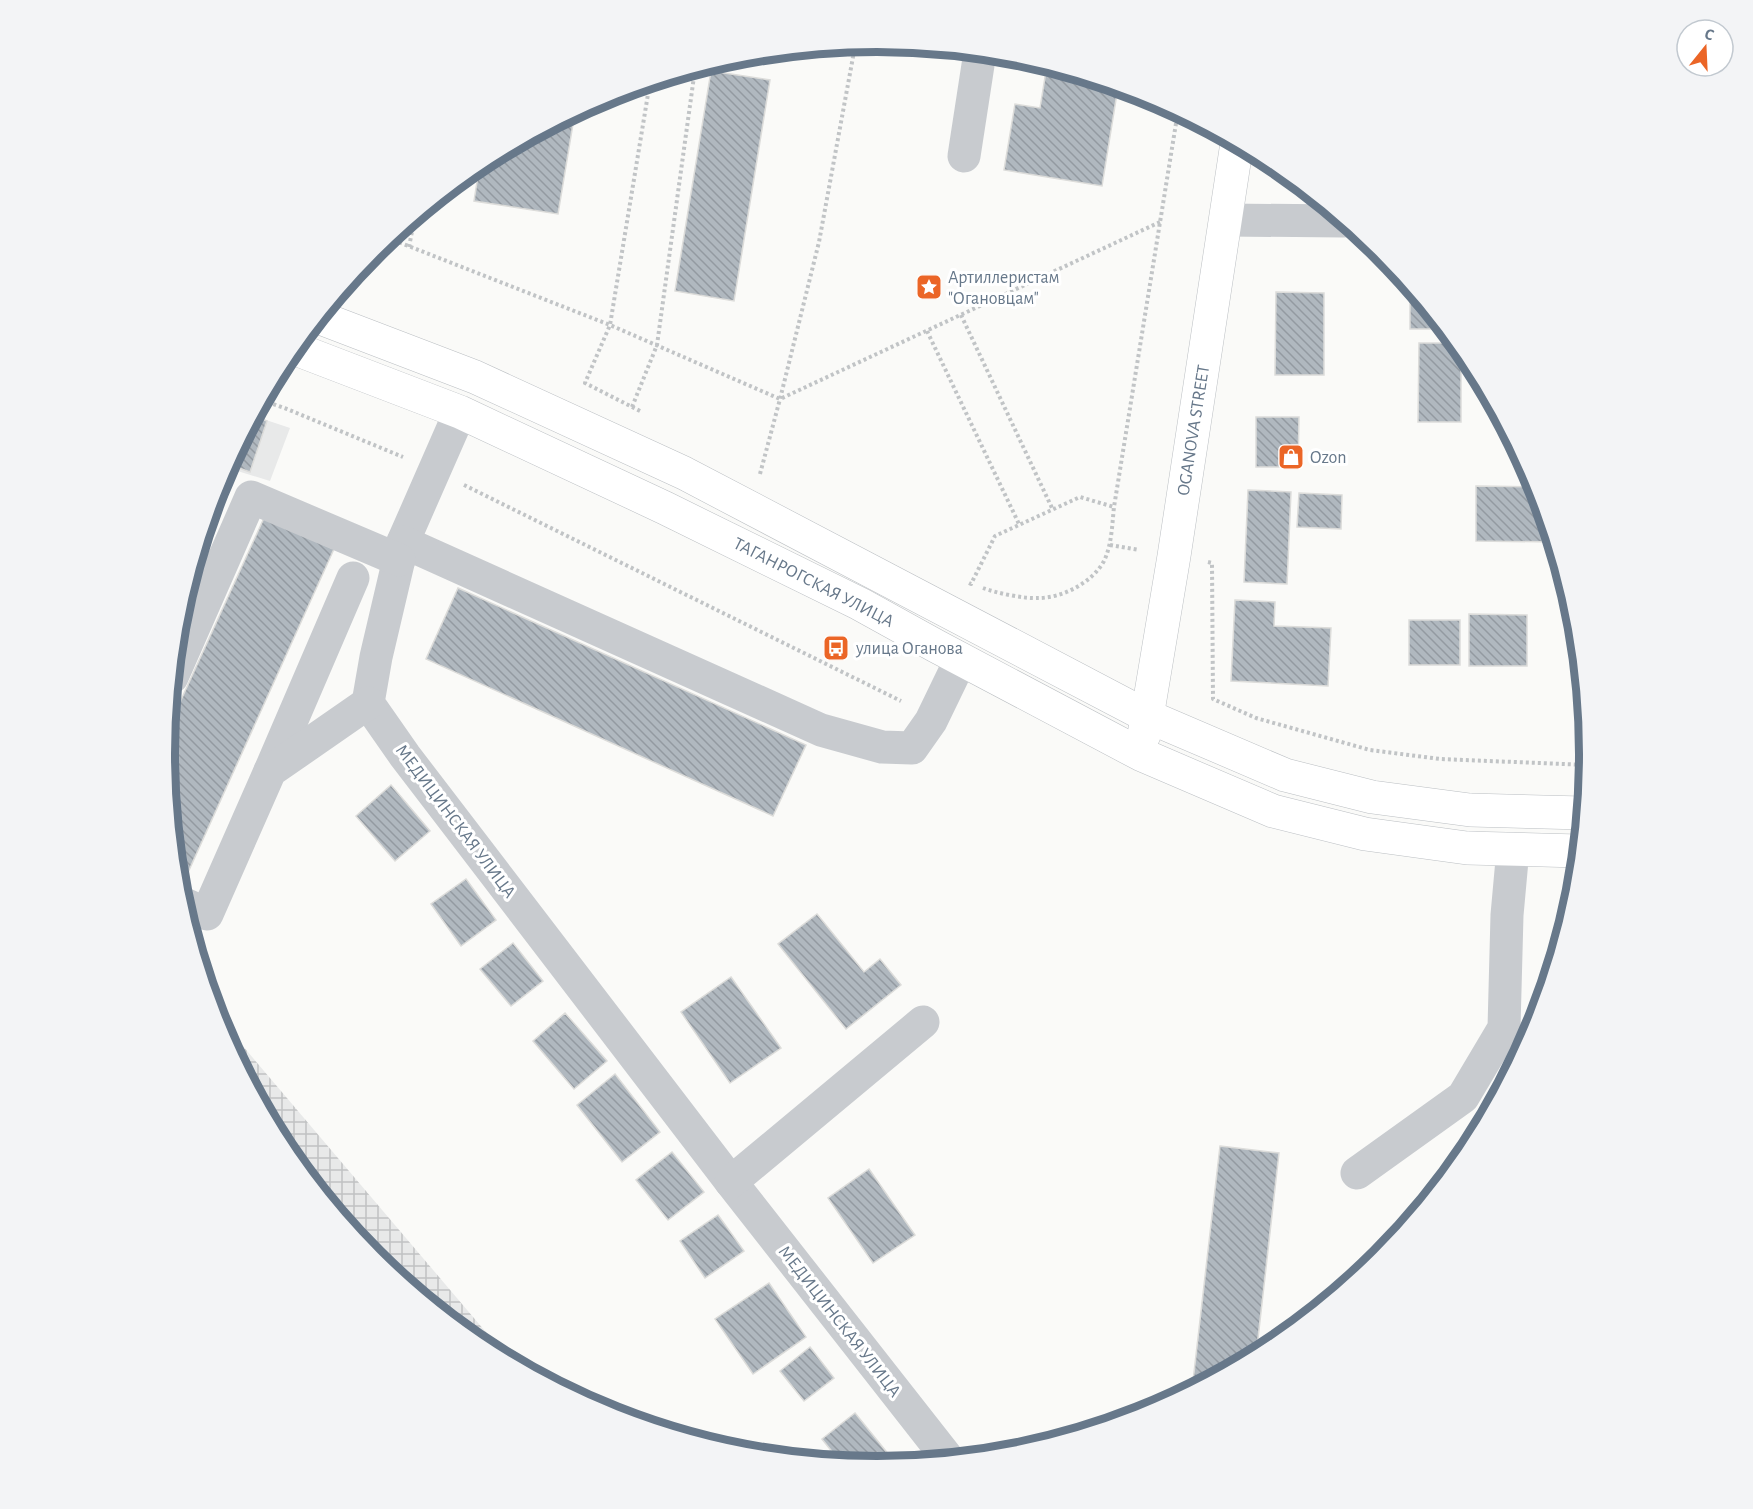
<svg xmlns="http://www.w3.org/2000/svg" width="1753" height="1509" font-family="'Alegreya Sans',sans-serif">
<defs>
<pattern id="industrial-grid" width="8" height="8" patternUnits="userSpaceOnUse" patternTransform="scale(1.5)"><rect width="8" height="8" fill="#e8e9e9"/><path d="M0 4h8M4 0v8" fill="none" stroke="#c0c2c3"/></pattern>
<pattern id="building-back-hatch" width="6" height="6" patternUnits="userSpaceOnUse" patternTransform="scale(1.5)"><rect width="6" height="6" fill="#b0b8bf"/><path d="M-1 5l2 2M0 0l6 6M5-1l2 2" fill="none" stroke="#939aa1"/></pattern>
</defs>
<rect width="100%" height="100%" fill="#fafaf8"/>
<!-- built -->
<polygon fill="#e8e9e9" points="254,416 290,428 270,481 231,469 182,610 180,609 218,482"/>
<!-- industrial -->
<polygon fill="url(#industrial-grid)" points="213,1011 513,1364 480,1347 372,1258 284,1150 218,1027"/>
<!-- building -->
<g fill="url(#building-back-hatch)" stroke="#dcdcda" stroke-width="1.5">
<polygon points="1047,65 1118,87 1102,186 1004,170 1015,104 1040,108"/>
<polygon points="711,71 770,80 734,301 675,291"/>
<polygon points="575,112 558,214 474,201 480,163"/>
<polygon points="1276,292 1324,293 1324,375 1275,375"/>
<polygon points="1410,293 1415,293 1444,329 1410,329"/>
<polygon points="1419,343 1456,343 1461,349 1461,422 1418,422"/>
<polygon points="253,416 267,421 250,472 228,464"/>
<polygon points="1256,417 1299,417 1298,467 1256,467"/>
<polygon points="226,466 189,579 218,482"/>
<polygon points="1476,486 1536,487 1553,542 1476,541"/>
<polygon points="1248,490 1291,492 1287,584 1244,582"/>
<polygon points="1299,493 1342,495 1341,529 1297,527"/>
<polygon points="264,518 334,549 181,888 177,886 164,754 166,733"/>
<polygon points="458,588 806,745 773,816 426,659"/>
<polygon points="1235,600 1275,602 1274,626 1331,628 1328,686 1231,681"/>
<polygon points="1469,614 1527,615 1527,666 1469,666"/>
<rect x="1409" y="620" width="51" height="45"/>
<polygon points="391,785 430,831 395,861 356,816"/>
<polygon points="466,879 496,920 461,946 431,904"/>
<polygon points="817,914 864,972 880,959 901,985 846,1029 778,944"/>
<polygon points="513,943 543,981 511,1006 480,969"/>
<polygon points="731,977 781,1048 730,1083 681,1012"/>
<polygon points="565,1013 607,1061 574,1089 533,1041"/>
<polygon points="615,1074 660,1132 622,1162 577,1105"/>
<polygon points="1220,1146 1279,1153 1256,1356 1192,1390"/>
<polygon points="672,1152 704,1192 668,1220 636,1180"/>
<polygon points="869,1169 915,1235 873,1263 828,1198"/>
<polygon points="334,1211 436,1310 372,1258"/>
<polygon points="718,1215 744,1251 705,1278 680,1241"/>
<polygon points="769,1283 806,1337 753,1374 715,1319"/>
<polygon points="810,1347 834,1378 804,1401 780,1371"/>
<polygon points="855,1413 889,1455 874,1467 842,1464 822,1439"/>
</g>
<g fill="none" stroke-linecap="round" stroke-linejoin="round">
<!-- major casing -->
<g stroke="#bbbfc3" stroke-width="34">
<g id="major">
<polyline points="318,317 475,377 684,473 1147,716 1285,775 1372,797 1470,810 1583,813"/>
<polyline points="293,348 460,412 665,508 860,604 936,646 1140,754 1273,811 1365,834 1467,848 1579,851"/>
<polyline points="1144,735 1174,556 1237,143"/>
</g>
</g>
<!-- path -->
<g stroke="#c1c4c6" stroke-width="4" stroke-dasharray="3 3" stroke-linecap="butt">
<polyline points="388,238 610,325 780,399 1160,222"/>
<polyline points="409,247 415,216"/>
<polyline points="961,315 1052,508"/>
<polyline points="927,331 1019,524"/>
<polyline points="262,400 287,409 403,457"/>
<polyline points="632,407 657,345 695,69"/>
<polyline points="640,411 585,383 610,325 650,82"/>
<polyline points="760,474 780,399 819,242 853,57 854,44"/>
<polyline points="464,485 901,701"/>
<polyline points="1110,545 1139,550"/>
<polyline points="1208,562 1212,563 1213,699 1256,718 1370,750 1440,759 1588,765"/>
<polyline points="969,583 971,584 995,536 1080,497 1114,507"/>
<path d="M983,588C996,593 1025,599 1038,598C1062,598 1092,583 1104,561C1112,544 1112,525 1114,507L1178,111"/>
</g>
<!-- minor -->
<g stroke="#c8cbcf" stroke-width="33">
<polyline points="964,156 980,52"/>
<polyline points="1226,220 1344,221"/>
<polyline points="460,412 403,542 376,657 368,703 405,756 731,1182 949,1460"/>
<polyline points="403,542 821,730 882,747 912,748 931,721 961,659"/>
<polyline points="172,677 251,497 399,560"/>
<polyline points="270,771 353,578"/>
<polyline points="180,902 207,914 270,771 368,703"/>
<polyline points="1357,1173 1463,1097 1504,1028 1507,915 1513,849"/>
<polyline points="731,1182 923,1022"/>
</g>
<!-- major -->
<use href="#major" stroke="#fff" stroke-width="33"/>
</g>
<!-- icons -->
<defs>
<g id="sight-square" transform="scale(1.35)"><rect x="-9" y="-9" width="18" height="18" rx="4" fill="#eb6526" stroke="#fff"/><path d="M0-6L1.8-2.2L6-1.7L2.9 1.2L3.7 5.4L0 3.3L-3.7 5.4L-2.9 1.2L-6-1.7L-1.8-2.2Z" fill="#fff"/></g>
<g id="shop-square" transform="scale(1.35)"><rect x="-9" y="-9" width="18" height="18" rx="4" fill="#eb6526" stroke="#fff"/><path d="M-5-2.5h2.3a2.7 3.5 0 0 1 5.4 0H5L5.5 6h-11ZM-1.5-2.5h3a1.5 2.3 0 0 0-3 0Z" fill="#fff"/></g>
<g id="bus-square" transform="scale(1.35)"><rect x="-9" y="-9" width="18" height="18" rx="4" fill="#eb6526" stroke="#fff"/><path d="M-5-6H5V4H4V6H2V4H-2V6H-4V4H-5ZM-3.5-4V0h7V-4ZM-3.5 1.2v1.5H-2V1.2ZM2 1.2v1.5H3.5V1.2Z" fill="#fff"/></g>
</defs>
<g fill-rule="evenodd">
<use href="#sight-square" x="929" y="287"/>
<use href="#shop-square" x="1291" y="457"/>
<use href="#bus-square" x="836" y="648"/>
</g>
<g text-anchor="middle" stroke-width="6" stroke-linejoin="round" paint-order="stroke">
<!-- poi labels -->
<g font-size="18" fill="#67788a" stroke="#fff" text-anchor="start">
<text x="948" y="283">Артиллеристам<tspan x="948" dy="21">"Огановцам"</tspan></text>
<text x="1310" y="463">Ozon</text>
<text x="856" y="654">улица Оганова</text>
</g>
<!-- street labels -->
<g font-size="18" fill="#67788a" stroke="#fff">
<text transform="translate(1193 430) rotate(-81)" y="6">OGANOVA STREET</text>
<text transform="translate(814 582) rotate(27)" y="6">ТАГАНРОГСКАЯ УЛИЦА</text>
<text transform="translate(456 821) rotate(53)" y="6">МЕДИЦИНСКАЯ УЛИЦА</text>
<text transform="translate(840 1321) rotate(52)" y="6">МЕДИЦИНСКАЯ УЛИЦА</text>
</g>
</g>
<!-- crop -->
<path d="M0 0H1753V1509H0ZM175 754a702 702 0 1 1 1404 0a702 702 0 1 1-1404 0Z" fill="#f3f4f6" fill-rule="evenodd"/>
<path fill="none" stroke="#67788a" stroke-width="8" d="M175 754a702 702 0 1 1 1404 0a702 702 0 1 1-1404 0Z"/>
<!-- north arrow -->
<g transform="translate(1705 48) rotate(18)"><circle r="28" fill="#ffffff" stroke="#c2c9d0" stroke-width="1.5"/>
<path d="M0-4.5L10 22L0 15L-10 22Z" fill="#eb6526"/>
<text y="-9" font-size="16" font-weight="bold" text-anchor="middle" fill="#67788a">С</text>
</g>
</svg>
